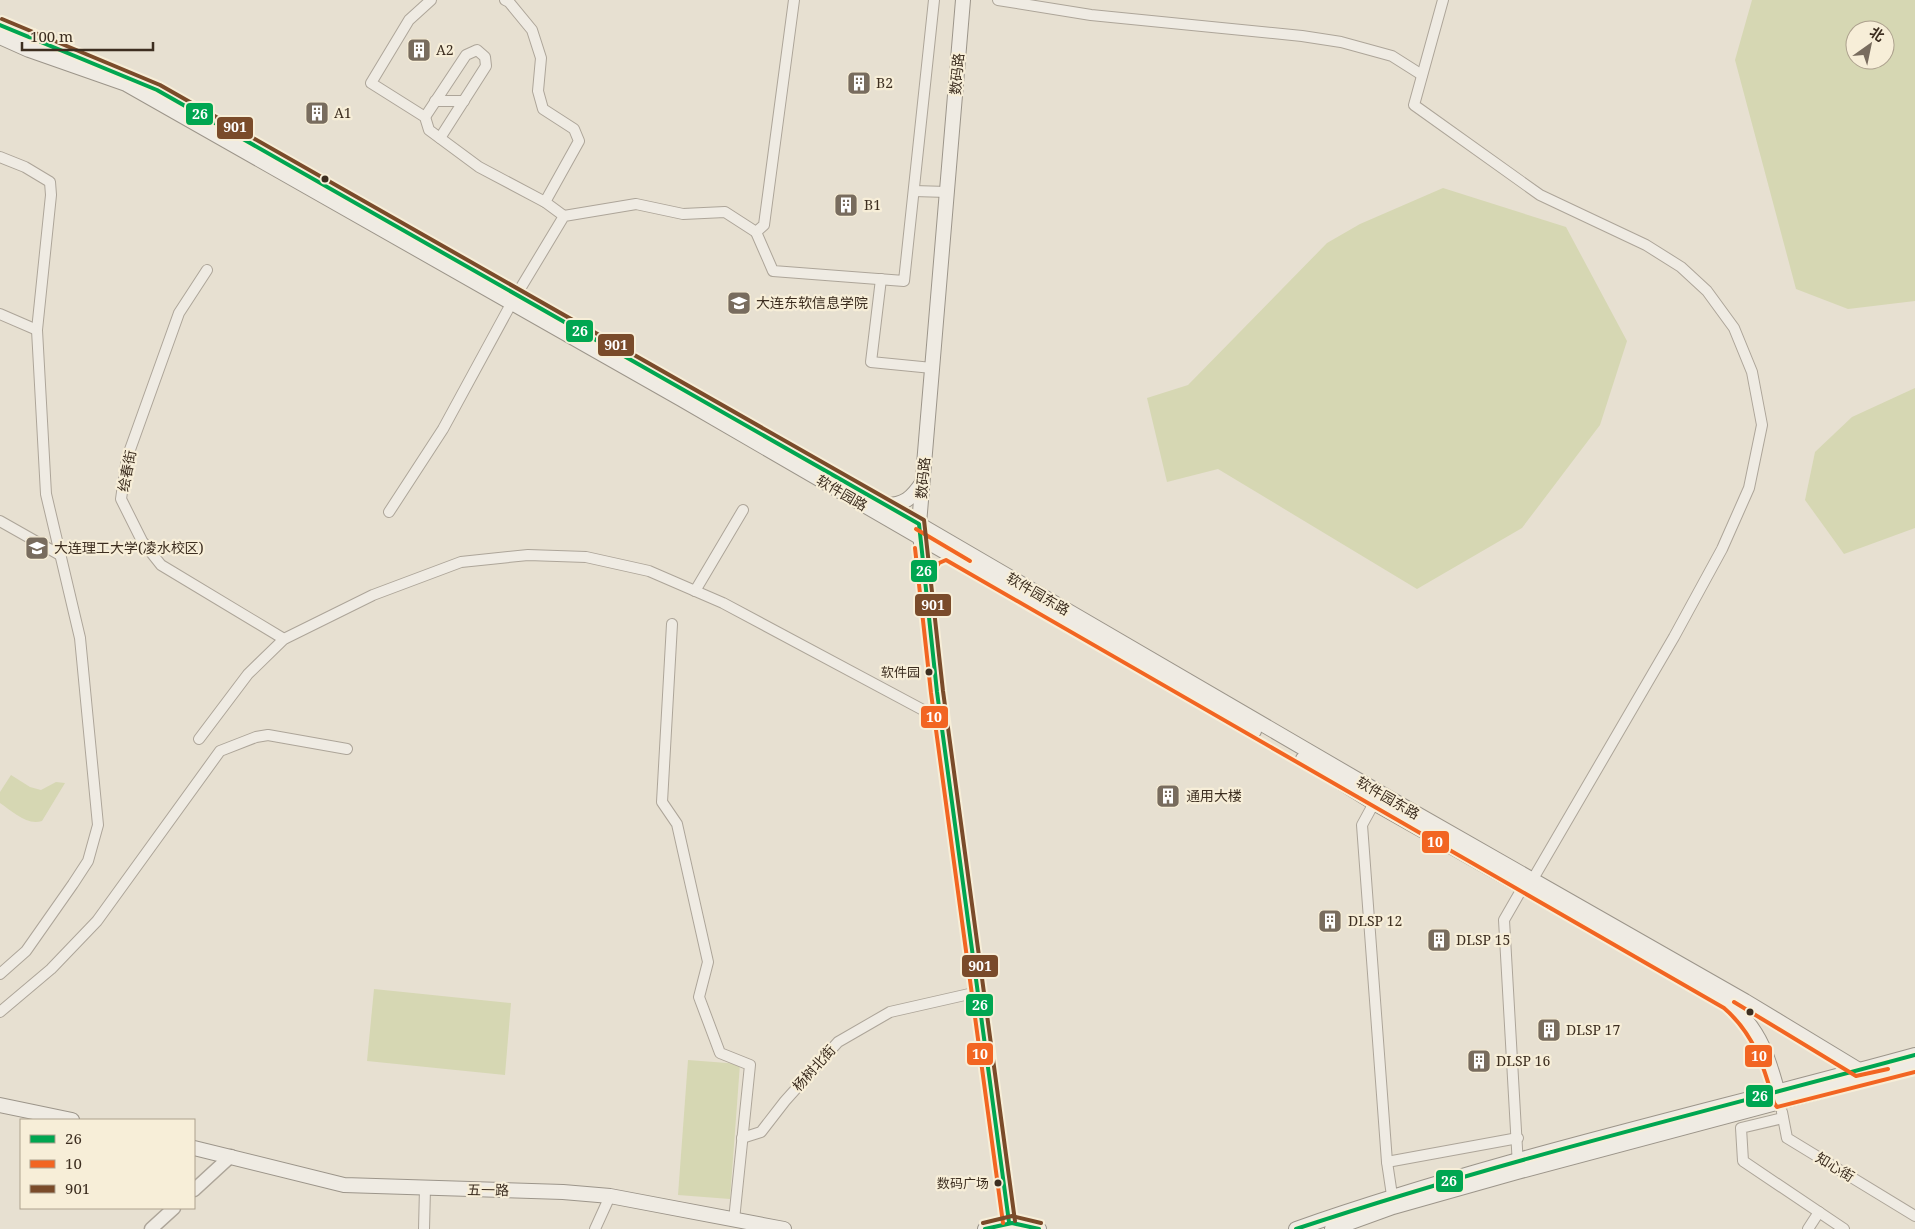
<svg xmlns="http://www.w3.org/2000/svg" width="1915" height="1229" font-family="'Noto Serif','Noto Sans SC',serif">
<rect width="100%" height="100%" fill="#e7e0d1"/>
<!-- green -->
<g fill="#d6d7b3" fill-rule="evenodd">
<path d="M1752,0H1915V301L1848,309L1796,289L1735,60ZM1855,30H1885V60H1855Z"/>
<polygon points="1443,188 1566,227 1627,341 1600,425 1522,528 1417,589 1218,469 1167,482 1147,398 1188,385 1327,243 1360,224"/>
<polygon points="1915,388 1915,528 1844,554 1805,500 1815,452 1852,417"/>
<path d="M11,775L30,787L41,790L56,782L65,783L42,821C27,826 12,811 0,803V792Z"/>
<polygon points="374,989 511,1003 505,1075 367,1061"/>
<polygon points="688,1060 740,1064 730,1199 678,1195"/>
</g>
<g fill="none" stroke-linecap="round" stroke-linejoin="round">
<!-- minor casing -->
<g stroke="#ada599" stroke-width="12">
<g id="minor">
<polyline points="431,0 409,20 371,83 425,117 429,130 479,167 545,202 564,216"/>
<polyline points="505,0 509,2 532,30 541,58 538,91 543,109 574,129 579,141 545,202"/>
<polyline points="794,0 764,225 756,232 773,271 904,281 934,0"/>
<polyline points="998,0 1091,15 1302,36 1341,42 1392,56 1422,75"/>
<polyline points="1443,0 1414,105 1540,195 1646,245 1681,267 1707,291 1734,328 1752,372 1762,425 1749,488 1722,549 1674,637 1530,884"/>
<polyline points="435,101 464,101"/>
<polyline points="425,117 466,55 477,50 485,57 486,66 440,138"/>
<polyline points="0,157 25,167 50,182 51,195 37,330 46,494 80,638 98,825 88,861 73,884 26,951 0,974"/>
<polyline points="914,191 947,192"/>
<polyline points="207,270 179,313 127,458 121,499 142,541 161,565 284,639"/>
<polyline points="881,279 871,362 932,368"/>
<polyline points="0,314 37,330"/>
<polyline points="389,512 443,429 511,304 564,216 636,204 683,214 725,212 756,232"/>
<polyline points="0,521 60,555"/>
<polyline points="695,591 743,510"/>
<polyline points="672,624 662,802 677,824 708,962 699,997 720,1053 750,1065 734,1220"/>
<polyline points="199,739 248,674 284,639 373,595 461,562 528,555 586,557 649,571 723,603 925,711 941,715"/>
<polyline points="1374,803 1362,825 1387,1162 1393,1202"/>
<polyline points="0,1012 51,969 97,921 220,751 256,737 268,735 347,749"/>
<polyline points="1782,1112 1787,1138 1915,1216"/>
<polyline points="1783,1118 1741,1128 1743,1161 1844,1229"/>
<polyline points="742,1138 761,1132 785,1101 838,1042 890,1012 978,992"/>
<polyline points="1387,1162 1518,1138"/>
<polyline points="1518,1166 1504,920 1523,887"/>
<polyline points="424,1229 425,1188"/>
<polyline points="595,1229 610,1196"/>
<polyline points="1808,1229 1819,1212"/>
</g>
</g>
<!-- tertiary casing -->
<g stroke="#ada599" stroke-width="15">
<g id="tertiary">
<polyline points="194,1190 231,1156"/>
<polyline points="151,1229 174,1208"/>
</g>
</g>
<!-- secondary casing -->
<g stroke="#9c958a" stroke-width="16">
<g id="secondary">
<polyline points="963,0 919,524 937,692 1009,1222"/>
<path d="M0,25C52,48 106,65 157,90L886,505L1389,798L1745,1001L1859,1070"/>
<polyline points="0,37 29,50 126,84 681,399 1254,731"/>
<path d="M886,505C904,505 912,498 922,483"/>
<path d="M1303,759L1374,803L1728,1003C1761,1028 1770,1062 1780,1101"/>
<polyline points="0,1105 72,1120"/>
<polyline points="194,1148 344,1185 563,1192 610,1196 784,1229"/>
<path d="M985,1229C1004,1220 1020,1221 1039,1229"/>
<path d="M1296,1229C1499,1158 1708,1112 1915,1055"/>
<polyline points="1332,1229 1393,1207 1517,1172 1915,1066"/>
</g>
</g>
<!-- minor -->
<use href="#minor" stroke="#efebe3" stroke-width="10"/>
<!-- tertiary -->
<use href="#tertiary" stroke="#efebe3" stroke-width="12"/>
<!-- secondary -->
<use href="#secondary" stroke="#efebe3" stroke-width="14"/>
<!-- bus-1 casing -->
<g stroke="#f7eed8" stroke-width="8">
<g id="bus-1">
<polyline points="0,25 157,90 919,524 937,692 1009,1222"/>
<polyline points="985,1229 1012,1223 1039,1229"/>
<path d="M1296,1229C1500,1161 1708,1111 1915,1055"/>
</g>
</g>
<!-- bus-2 casing -->
<g stroke="#f7eed8" stroke-width="8">
<g id="bus-2">
<polyline points="916,529 970,561"/>
<polyline points="915,548 931,693 1003,1223"/>
<path d="M929,577L939,563L946,560L1724,1008C1754,1034 1764,1066 1774,1103L1777,1107L1915,1072"/>
<polyline points="1734,1002 1856,1076 1888,1069"/>
</g>
</g>
<!-- bus-3 casing -->
<g stroke="#f7eed8" stroke-width="8">
<g id="bus-3">
<polyline points="2,19 160,85 924,520 943,691 1015,1221"/>
<polyline points="983,1223 1012,1216 1041,1223"/>
</g>
</g>
<!-- bus-1 -->
<use href="#bus-1" stroke="#00a651" stroke-width="4"/>
<!-- bus-2 -->
<use href="#bus-2" stroke="#f26522" stroke-width="4"/>
<!-- bus-3 -->
<use href="#bus-3" stroke="#7a4b2a" stroke-width="4"/>
</g>
<!-- icons -->
<defs>
<g id="building-square" transform="scale(1.25)"><rect x="-9" y="-9" width="18" height="18" rx="4" fill="#786c5e" stroke="#f7eed8"/><path d="M-4-6H4V6H1V3H-1V6H-4ZM-2.5-4.3h1.7v1.8h-1.7ZM.8-4.3h1.7v1.8H.8ZM-2.5-1h1.7V.8h-1.7ZM.8-1h1.7V.8H.8Z" fill="#fff"/></g>
<g id="university-square" transform="scale(1.25)"><rect x="-9" y="-9" width="18" height="18" rx="4" fill="#786c5e" stroke="#f7eed8"/><path d="M0-5L7-2L0 1L-7-2ZM-4 1L0 2.5L4 1V4Q0 6-4 4Z" fill="#fff"/></g>
</defs>
<g fill-rule="evenodd">
<use href="#building-square" x="419" y="50"/>
<use href="#building-square" x="859" y="83"/>
<use href="#building-square" x="317" y="113"/>
<use href="#building-square" x="846" y="205"/>
<use href="#university-square" x="739" y="303"/>
<use href="#university-square" x="37" y="548"/>
<use href="#building-square" x="1168" y="796"/>
<use href="#building-square" x="1330" y="921"/>
<use href="#building-square" x="1439" y="940"/>
<use href="#building-square" x="1549" y="1030"/>
<use href="#building-square" x="1479" y="1061"/>
</g>
<!-- markers -->
<g fill="#3d2e20" stroke="#f7eed8" stroke-width="2">
<circle cx="325" cy="179" r="4.5"/>
<circle cx="929" cy="672" r="4.5"/>
<circle cx="1750" cy="1012" r="4.5"/>
<circle cx="998" cy="1183" r="4.5"/>
</g>
<g text-anchor="middle" stroke-width="4.5" stroke-linejoin="round" paint-order="stroke">
<!-- bus labels -->
<g font-size="13" fill="#3d2e20" stroke="#f7eed8" text-anchor="end">
<text x="920" y="677">软件园</text>
<text x="989" y="1188">数码广场</text>
</g>
<!-- poi labels -->
<g font-size="14" fill="#3d2e20" stroke="#f7eed8" text-anchor="start">
<text x="436" y="55">A2</text>
<text x="876" y="88">B2</text>
<text x="334" y="118">A1</text>
<text x="864" y="210">B1</text>
<text x="756" y="308">大连东软信息学院</text>
<text x="54" y="553">大连理工大学(凌水校区)</text>
<text x="1186" y="801">通用大楼</text>
<text x="1348" y="926">DLSP 12</text>
<text x="1456" y="945">DLSP 15</text>
<text x="1566" y="1035">DLSP 17</text>
<text x="1496" y="1066">DLSP 16</text>
</g>
<!-- street labels -->
<g font-size="14" fill="#3d2e20" stroke="#f7eed8">
<text transform="translate(957 74) rotate(-85)" y="5">数码路</text>
<text transform="translate(127 471) rotate(-79)" y="5">绘春街</text>
<text transform="translate(923 478) rotate(-85)" y="5">数码路</text>
<text transform="translate(842 493) rotate(30)" y="5">软件园路</text>
<text transform="translate(1038 594) rotate(30)" y="5">软件园东路</text>
<text transform="translate(1388 798) rotate(30)" y="5">软件园东路</text>
<text transform="translate(814 1068) rotate(-48)" y="5">杨树北街</text>
<text transform="translate(1835 1167) rotate(31)" y="5">知心街</text>
<text transform="translate(488 1190) rotate(1)" y="5">五一路</text>
</g>
</g>
<g stroke="#f7eed8" stroke-width="2">
<rect x="185" y="102" width="29" height="24" rx="5" fill="#00a651"/>
<rect x="216" y="116" width="38" height="24" rx="5" fill="#7a4b2a"/>
<rect x="565" y="319" width="29" height="24" rx="5" fill="#00a651"/>
<rect x="597" y="333" width="38" height="24" rx="5" fill="#7a4b2a"/>
<rect x="910" y="559" width="28" height="24" rx="5" fill="#00a651"/>
<rect x="914" y="593" width="38" height="24" rx="5" fill="#7a4b2a"/>
<rect x="920" y="705" width="29" height="24" rx="5" fill="#f26522"/>
<rect x="1421" y="830" width="29" height="24" rx="5" fill="#f26522"/>
<rect x="961" y="954" width="38" height="24" rx="5" fill="#7a4b2a"/>
<rect x="965" y="993" width="29" height="24" rx="5" fill="#00a651"/>
<rect x="966" y="1042" width="28" height="24" rx="5" fill="#f26522"/>
<rect x="1744" y="1044" width="29" height="24" rx="5" fill="#f26522"/>
<rect x="1745" y="1084" width="29" height="24" rx="5" fill="#00a651"/>
<rect x="1435" y="1169" width="29" height="24" rx="5" fill="#00a651"/>
</g>
<g font-size="14" text-anchor="middle" font-weight="bold" fill="#fff">
<text x="200" y="119">26</text>
<text x="235" y="132">901</text>
<text x="580" y="336">26</text>
<text x="616" y="350">901</text>
<text x="924" y="576">26</text>
<text x="933" y="610">901</text>
<text x="934" y="722">10</text>
<text x="1435" y="847">10</text>
<text x="980" y="971">901</text>
<text x="980" y="1010">26</text>
<text x="980" y="1059">10</text>
<text x="1759" y="1061">10</text>
<text x="1760" y="1101">26</text>
<text x="1449" y="1186">26</text>
</g>
<!-- legend -->
<rect x="20" y="1119" width="175" height="90" fill="#f7eed8" stroke="#ada18e"/>
<rect x="30" y="1135" width="25" height="8" fill="#00a651" stroke="#ada18e"/>
<text x="65" y="1144" font-size="15" fill="#3d2e20">26</text>
<rect x="30" y="1160" width="25" height="8" fill="#f26522" stroke="#ada18e"/>
<text x="65" y="1169" font-size="15" fill="#3d2e20">10</text>
<rect x="30" y="1185" width="25" height="8" fill="#7a4b2a" stroke="#ada18e"/>
<text x="65" y="1194" font-size="15" fill="#3d2e20">901</text>
<!-- north arrow -->
<g transform="translate(1870 45) rotate(33)"><circle r="24" fill="#f7eed8" stroke="#ada18e"/>
<path d="M0-4L9 19L0 12L-9 19Z" fill="#786c5e"/>
<text y="-8" font-size="14" font-weight="bold" text-anchor="middle" fill="#3d2e20">北</text>
</g>
<!-- scale -->
<path d="M22 42v8h131v-8" fill="none" stroke="#3d2e20" stroke-width="2.5"/>
<text x="30" y="42" font-size="15" fill="#3d2e20" stroke="#f7eed8" stroke-width="4" paint-order="stroke">100 m</text>
</svg>
